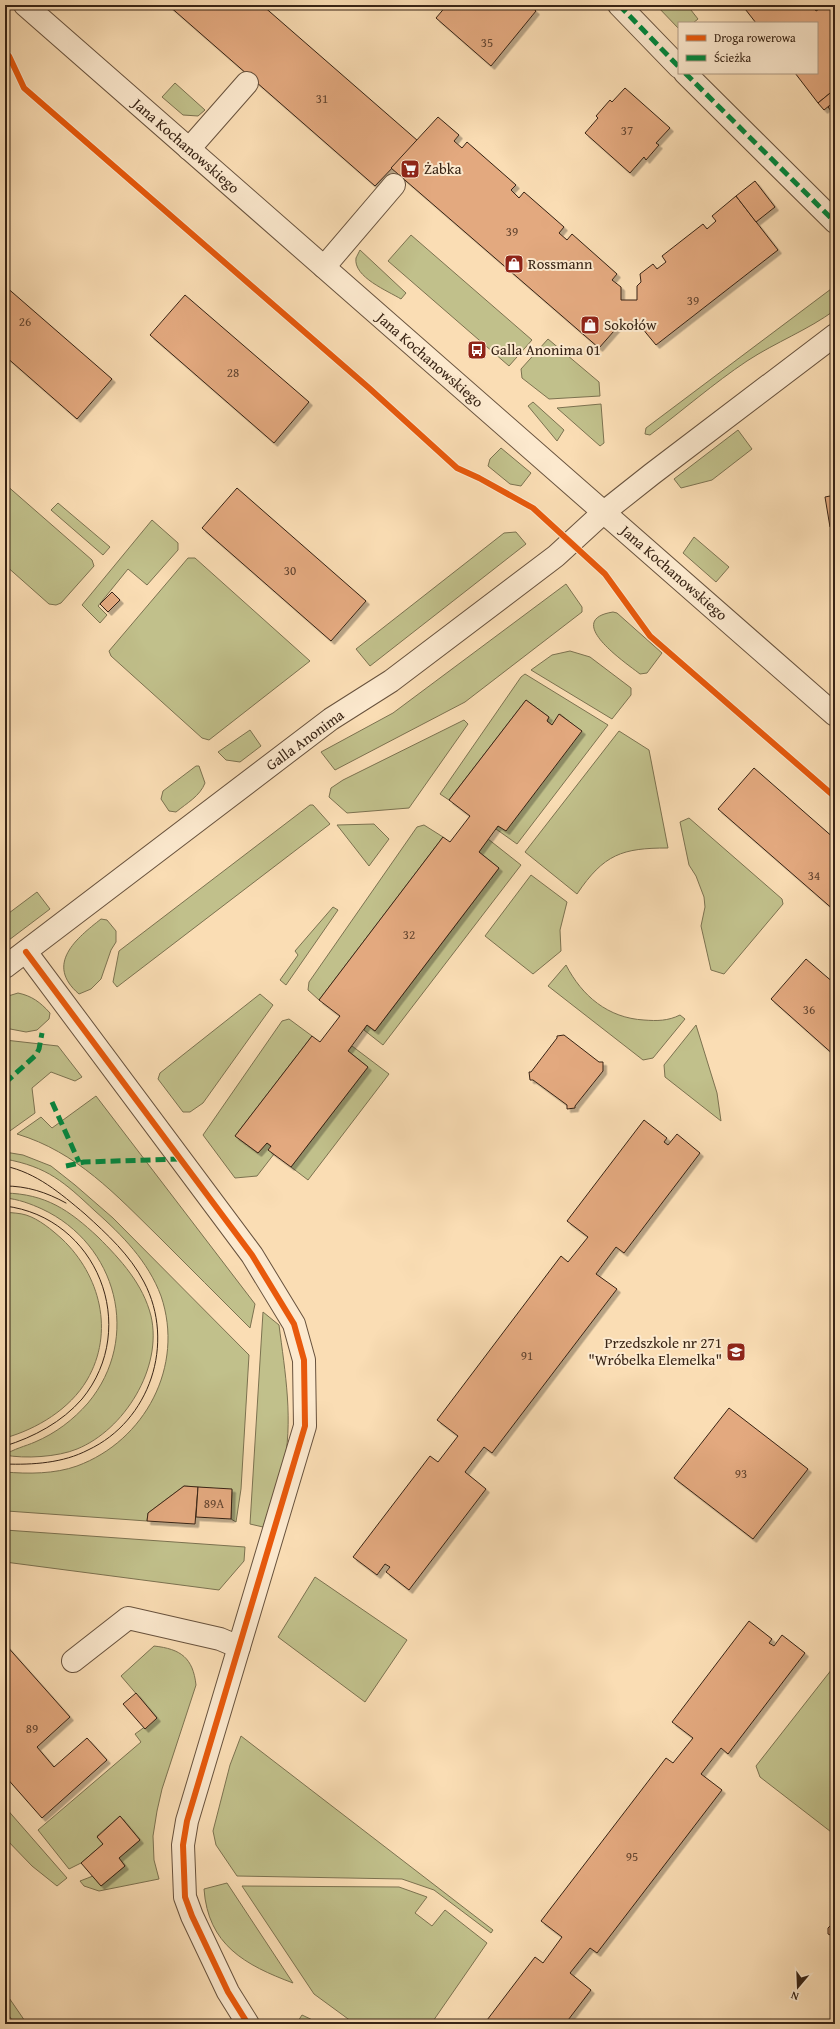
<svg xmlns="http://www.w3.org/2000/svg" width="840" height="2029" font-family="'Gentium Book Plus',serif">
<defs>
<filter id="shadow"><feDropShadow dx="3.5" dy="3.5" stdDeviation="0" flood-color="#0004"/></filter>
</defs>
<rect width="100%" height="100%" fill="#faddb4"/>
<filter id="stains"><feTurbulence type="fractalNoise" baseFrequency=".005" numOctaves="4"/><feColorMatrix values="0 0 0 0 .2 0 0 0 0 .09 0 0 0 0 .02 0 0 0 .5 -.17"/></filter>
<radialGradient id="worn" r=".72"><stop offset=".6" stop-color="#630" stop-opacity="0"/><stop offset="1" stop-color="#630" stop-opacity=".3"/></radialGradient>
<!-- green -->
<g fill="#c1c08b" stroke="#7c7250">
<polygon points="656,5 687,5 698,19 693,23 679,23 679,29"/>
<polygon points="175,83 205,110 198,116 183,115 162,97"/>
<polygon points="411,235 532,340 509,366 388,261"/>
<path d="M360,250L406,293L401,299C388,291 353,277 356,258C357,256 359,252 360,250Z"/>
<path d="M835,286V310C808,330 776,342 747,361C714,383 682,411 650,435L645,434L646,428Z"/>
<polygon points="548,339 599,382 600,396 549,399 522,378 521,369"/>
<polygon points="533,402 564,430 557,441 528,406"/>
<polygon points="601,404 604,443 600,446 557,408"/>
<polygon points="738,430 752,449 712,480 681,488 674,479"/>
<polygon points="501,448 531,473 521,486 510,484 488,466 490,459"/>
<polygon points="5,484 92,560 94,566 61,603 56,605 49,604 5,565"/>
<polygon points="58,503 110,547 103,555 51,510"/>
<polygon points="152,520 178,543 178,550 147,585 128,569 98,606 107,615 100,623 82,605"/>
<polygon points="516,532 526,544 370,666 356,649 504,533"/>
<polygon points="694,537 729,567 716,582 683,553"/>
<polygon points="188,558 195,558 310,661 209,740 202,738 111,656 109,651"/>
<polygon points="566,584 582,607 582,612 465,702 335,770 321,752 393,713"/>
<path d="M613,612L617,613L662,653L647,673L640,674C626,663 562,620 613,612Z"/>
<polygon points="570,651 590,657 631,688 631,695 612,719 531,670 552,655"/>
<polygon points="525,674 608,725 517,844 496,829 581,731 560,714 552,725 547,721 549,717 526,700 449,800 440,794 521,677"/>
<polygon points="464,720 468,724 409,808 347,813 329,797 331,788 343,780"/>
<polygon points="250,730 261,746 240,762 226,760 218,752"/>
<path d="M619,731L649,750L668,848C622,848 604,854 577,894L525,852Z"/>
<path d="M196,766H199L205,783C200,796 187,803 176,812L169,811L161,799L163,791Z"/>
<polygon points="310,805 313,805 330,824 117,987 113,982 119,951"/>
<polygon points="689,818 782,899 783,904 724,974 711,970 701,926 705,907 704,897 696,876 689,865 680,822"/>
<polygon points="374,824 389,839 369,866 337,825"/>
<polygon points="424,825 443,837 319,1000 308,990 309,982 417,827"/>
<polygon points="488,839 521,865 383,1045 364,1030 367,1025 375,1031 499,868 479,852"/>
<polygon points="531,875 567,902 560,930 561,951 533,974 485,936"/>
<polygon points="37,892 50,909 5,943 5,916"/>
<polygon points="333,907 338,910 286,985 280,980 298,955 295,951"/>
<path d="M101,919L107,920L116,931V942L111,950L101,979L91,989L79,994C44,964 77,938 101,919Z"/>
<path d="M566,965C582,996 608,1018 644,1020C657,1021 668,1021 680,1015L685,1019L653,1058L643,1060L548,986Z"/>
<path d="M18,993C32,996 40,1002 50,1013L49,1019L37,1030L26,1032L5,1028V997Z"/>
<polygon points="260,994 273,1005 203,1103 190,1112 183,1112 158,1079 160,1073"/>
<polygon points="289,1019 312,1036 235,1136 258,1153 267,1143 271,1146 274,1154 257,1176 235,1178 203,1135 282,1021"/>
<polygon points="696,1025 717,1093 721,1121 665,1077 664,1065"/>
<polygon points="5,1040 58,1046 82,1077 75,1081 51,1072 32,1088 35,1113 7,1133 5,1133"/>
<polygon points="352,1046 389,1074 308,1180 291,1167 368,1067 348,1051"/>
<path d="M96,1096L255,1304L250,1328C220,1298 189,1267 159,1237C116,1195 77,1152 17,1134L41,1117L52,1128Z"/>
<path d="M5,1152L23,1155L51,1166L75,1185L113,1218L249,1355L241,1489L236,1522L231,1519L232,1490L184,1486L148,1513L147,1521L7,1511L5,1509V1472C28,1474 55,1474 77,1466C145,1441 185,1366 161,1296C148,1261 122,1235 95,1211C64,1182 48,1167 5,1159Z"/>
<path d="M5,1193C46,1194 69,1210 98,1237C121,1260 143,1284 151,1316C163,1368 124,1430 77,1449C58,1457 24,1459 5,1455C13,1449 26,1446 35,1442C56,1433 73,1420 88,1403C142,1338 117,1244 42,1209C31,1204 18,1199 5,1198Z"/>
<path d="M5,1212C12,1213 20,1213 26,1215C39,1219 52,1230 62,1239C100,1275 115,1332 87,1380C70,1409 37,1429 5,1438Z"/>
<path d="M263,1312L279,1325C285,1372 294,1422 283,1469C279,1488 269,1508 263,1527L250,1524Z"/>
<polygon points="5,1530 245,1547 244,1561 219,1590 5,1562"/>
<polygon points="315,1577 407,1640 365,1702 278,1637"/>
<path d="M154,1646C181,1649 193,1658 196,1685L162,1789L157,1811L153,1836L154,1860L159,1879L99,1891L84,1886L80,1881L93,1876L101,1886L125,1866L119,1858L140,1840L120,1816L97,1836L103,1844L81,1863L69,1869L38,1830L141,1742L135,1734L157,1718L121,1676Z"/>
<polygon points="832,1669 835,1670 835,1835 760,1777 756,1766"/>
<polygon points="241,1736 493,1930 491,1933 434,1890 402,1879 237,1876 216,1845 213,1831 230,1765"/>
<polygon points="5,1807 67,1878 57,1886 32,1866 5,1838"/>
<path d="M227,1883L293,1983C245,1965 208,1945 204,1889Z"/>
<polygon points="242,1886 399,1887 427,1897 415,1913 432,1926 445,1910 487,1943 431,2024 355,2024 314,1994"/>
<polygon points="5,1992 27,2024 15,2024 5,2010"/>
<polygon points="302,2015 321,2024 296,2024"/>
</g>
<!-- building -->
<g fill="#e3a97f" stroke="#382415" filter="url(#shadow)">
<polygon points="168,5 262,5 418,141 375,186"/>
<polygon points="447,5 529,5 536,11 491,66 436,18"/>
<polygon points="742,5 812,5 816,11 826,5 835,16 835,89 818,103 795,73 817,73 817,23 756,23"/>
<polygon points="625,88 670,128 656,143 659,145 646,160 644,157 630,173 585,133 598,118 596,116 610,100 612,102"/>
<polygon points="835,89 835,101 824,110 818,103"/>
<polygon points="835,101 835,116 828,107"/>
<polygon points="438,117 459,135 454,141 462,148 467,142 516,185 511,190 519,198 524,192 564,227 559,233 567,240 572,234 617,274 612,280 621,287 621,300 637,300 637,286 641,282 640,274 653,264 657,269 666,262 662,256 703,224 707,229 716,221 712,216 736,196 778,250 656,345 637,322 630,322 621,323 599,348 391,168"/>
<polygon points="755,181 775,207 756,222 736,196"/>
<polygon points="5,286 112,379 77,419 5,356"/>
<polygon points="185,295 309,402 274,443 150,335"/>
<polygon points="237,488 366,601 331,641 202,528"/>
<polygon points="835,495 835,526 830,527 825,497"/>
<polygon points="112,592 120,600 108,612 100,604"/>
<polygon points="526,700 549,717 547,721 552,725 559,714 582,731 506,831 498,826 479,852 499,868 375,1031 367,1025 348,1051 368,1067 291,1167 268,1150 271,1146 267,1143 258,1153 235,1136 312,1036 320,1042 340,1016 319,1000 443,837 450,842 470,816 449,800"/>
<polygon points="754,768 835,839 835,911 718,809"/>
<polygon points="806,959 835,984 835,1056 771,999"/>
<polygon points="564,1035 599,1062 603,1062 603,1071 575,1106 575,1108 567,1109 567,1105 533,1080 530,1080 529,1072 531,1072 557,1038 557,1036"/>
<polygon points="644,1120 667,1138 664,1142 668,1145 677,1134 700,1153 624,1253 616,1247 596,1274 617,1289 492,1453 484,1447 465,1472 486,1489 409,1590 386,1572 390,1567 385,1564 377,1575 353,1557 430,1456 438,1462 458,1436 437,1420 561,1256 568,1262 588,1237 567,1221"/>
<polygon points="729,1408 808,1469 753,1539 674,1478"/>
<polygon points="184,1486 198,1487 195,1524 147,1521 148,1513"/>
<polygon points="198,1487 232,1489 231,1519 196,1517"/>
<polygon points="749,1621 772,1639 769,1643 774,1646 782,1635 805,1653 728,1754 721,1748 701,1774 722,1790 597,1953 590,1948 570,1973 591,1990 565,2024 484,2024 535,1957 543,1963 562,1937 541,1921 666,1758 673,1763 693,1738 672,1722"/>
<polygon points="5,1644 70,1717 37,1747 54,1767 87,1738 107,1760 42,1818 5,1776"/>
<polygon points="136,1693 157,1718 145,1729 123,1704"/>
<polygon points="120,1816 140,1840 119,1858 125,1866 101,1886 81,1863 103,1844 97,1837"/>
<polygon points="835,1921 835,1937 828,1934 828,1928"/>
</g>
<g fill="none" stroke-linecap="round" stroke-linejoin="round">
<!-- minor casing -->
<g stroke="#68523d" stroke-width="24">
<g id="minor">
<polyline points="25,5 835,715"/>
<polyline points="619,5 679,67"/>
<polyline points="685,73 835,222"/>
<polyline points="189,149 247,83"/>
<polyline points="324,267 394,185"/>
<polyline points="26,952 252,1255 294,1324 304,1360 305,1426 187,1821 183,1845 185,1897 192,1916 228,1992 248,2024"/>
<polyline points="5,967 331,719 391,681 556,556 604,512 652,474 835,335"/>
<polyline points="73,1661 128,1618 220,1639 239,1647"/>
</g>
</g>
<!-- minor -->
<use href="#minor" stroke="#fce9ce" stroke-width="22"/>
<!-- tram -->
<g stroke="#382415" stroke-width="1">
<path d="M5,1166C37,1173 60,1193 85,1214C107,1234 130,1255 144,1282C176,1343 150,1421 88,1450C63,1463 33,1465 5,1464"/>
<path d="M5,1186C27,1186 46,1192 66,1203"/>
<path d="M5,1206C97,1217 141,1327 82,1399C62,1422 34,1437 5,1446"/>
<polyline points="5,2023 6,2024"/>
</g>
<!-- quiet -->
<g stroke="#00873e" stroke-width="5" stroke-dasharray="10 5" stroke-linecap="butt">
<polyline points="619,5 679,67"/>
<polyline points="685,73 835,222"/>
<polyline points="5,1083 36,1055 39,1049 42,1033"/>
<polyline points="52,1102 79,1162"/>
<polyline points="66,1166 84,1162 180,1159"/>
</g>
<!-- cycleway casing -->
<g stroke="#fce9ce" stroke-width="8">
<g id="cycleway">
<polyline points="5,52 9,56 24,88 369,388 457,468 479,478 533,508 605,574 650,636 835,797"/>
<polyline points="26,952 252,1255 294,1324 304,1360 305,1426 187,1821 183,1845 185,1897 192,1916 228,1992 248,2024"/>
</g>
</g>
<!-- cycleway -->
<use href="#cycleway" stroke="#e8590c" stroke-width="6"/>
</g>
<!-- icons -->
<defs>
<g id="supermarket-square" transform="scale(1)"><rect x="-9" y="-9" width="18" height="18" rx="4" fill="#8f2418" stroke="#fce9ce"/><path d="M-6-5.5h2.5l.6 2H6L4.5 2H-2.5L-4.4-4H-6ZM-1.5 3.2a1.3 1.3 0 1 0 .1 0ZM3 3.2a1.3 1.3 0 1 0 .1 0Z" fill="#fff"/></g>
<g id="shop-square" transform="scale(1)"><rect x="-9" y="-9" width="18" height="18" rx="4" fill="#8f2418" stroke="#fce9ce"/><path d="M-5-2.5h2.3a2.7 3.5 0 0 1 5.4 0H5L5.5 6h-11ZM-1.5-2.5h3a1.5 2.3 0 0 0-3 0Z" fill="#fff"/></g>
<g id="bus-square" transform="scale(1)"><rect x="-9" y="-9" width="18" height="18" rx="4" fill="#8f2418" stroke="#fce9ce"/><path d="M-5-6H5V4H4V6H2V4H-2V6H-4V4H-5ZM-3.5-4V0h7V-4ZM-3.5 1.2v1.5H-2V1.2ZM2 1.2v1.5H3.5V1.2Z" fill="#fff"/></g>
<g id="school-square" transform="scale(1)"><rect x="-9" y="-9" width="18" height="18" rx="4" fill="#8f2418" stroke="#fce9ce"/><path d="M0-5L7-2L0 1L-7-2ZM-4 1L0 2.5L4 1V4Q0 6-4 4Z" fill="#fff"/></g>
</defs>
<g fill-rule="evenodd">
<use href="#supermarket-square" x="410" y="169"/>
<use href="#shop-square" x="514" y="264"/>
<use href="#shop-square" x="590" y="325"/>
<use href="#bus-square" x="477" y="350"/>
<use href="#school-square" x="736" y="1352"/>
</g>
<g text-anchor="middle" stroke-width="4" stroke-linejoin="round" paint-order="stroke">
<!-- number labels -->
<g font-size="13" fill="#634530">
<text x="487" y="47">35</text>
<text x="322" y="103">31</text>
<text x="627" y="135">37</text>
<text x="512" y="236">39</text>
<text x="693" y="305">39</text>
<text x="25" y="326">26</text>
<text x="233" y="377">28</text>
<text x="290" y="575">30</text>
<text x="814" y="880">34</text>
<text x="409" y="939">32</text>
<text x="809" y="1014">36</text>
<text x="527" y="1360">91</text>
<text x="741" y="1478">93</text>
<text x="214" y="1508">89A</text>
<text x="32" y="1733">89</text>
<text x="632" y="1861">95</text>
</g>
<!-- street labels -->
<g font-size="15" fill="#382415" stroke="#fce9ce">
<text transform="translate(186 146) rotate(41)" y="5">Jana Kochanowskiego</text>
<text transform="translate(430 360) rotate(41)" y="5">Jana Kochanowskiego</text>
<text transform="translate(674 573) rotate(41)" y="5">Jana Kochanowskiego</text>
<text transform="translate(305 740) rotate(-36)" y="5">Galla Anonima</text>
</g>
<!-- poi labels -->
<g font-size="15" fill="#382415" stroke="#fce9ce" text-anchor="start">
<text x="424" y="174">Żabka</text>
<text x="528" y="269">Rossmann</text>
<text x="604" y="330">Sokołów</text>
<text x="491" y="355">Galla Anonima 01</text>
<text x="722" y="1348" text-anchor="end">Przedszkole nr 271<tspan x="722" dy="17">"Wróbelka Elemelka"</tspan></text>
</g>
</g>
<!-- margin -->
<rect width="840" height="2029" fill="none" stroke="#faddb4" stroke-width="20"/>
<rect x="6" y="6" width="828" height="2017" fill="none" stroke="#382415" stroke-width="2"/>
<rect x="10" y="10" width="820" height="2009" fill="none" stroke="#382415"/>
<!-- legend -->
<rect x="678" y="22" width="140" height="52" fill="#fce9ce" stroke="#ae9a84"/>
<rect x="686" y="35" width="20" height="6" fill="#e8590c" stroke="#ae9a84"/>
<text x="714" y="42" font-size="12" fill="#382415">Droga rowerowa</text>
<rect x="686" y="55" width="20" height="6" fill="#00873e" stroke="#ae9a84"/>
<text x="714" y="62" font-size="12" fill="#382415">Ścieżka</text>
<!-- north arrow -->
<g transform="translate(798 1987) rotate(199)" stroke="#fce9ce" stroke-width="3" paint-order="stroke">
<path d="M0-3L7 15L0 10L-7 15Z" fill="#382415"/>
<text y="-6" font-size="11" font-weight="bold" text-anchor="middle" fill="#382415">N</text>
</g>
<rect width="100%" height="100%" filter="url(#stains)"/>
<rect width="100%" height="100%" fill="url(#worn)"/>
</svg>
